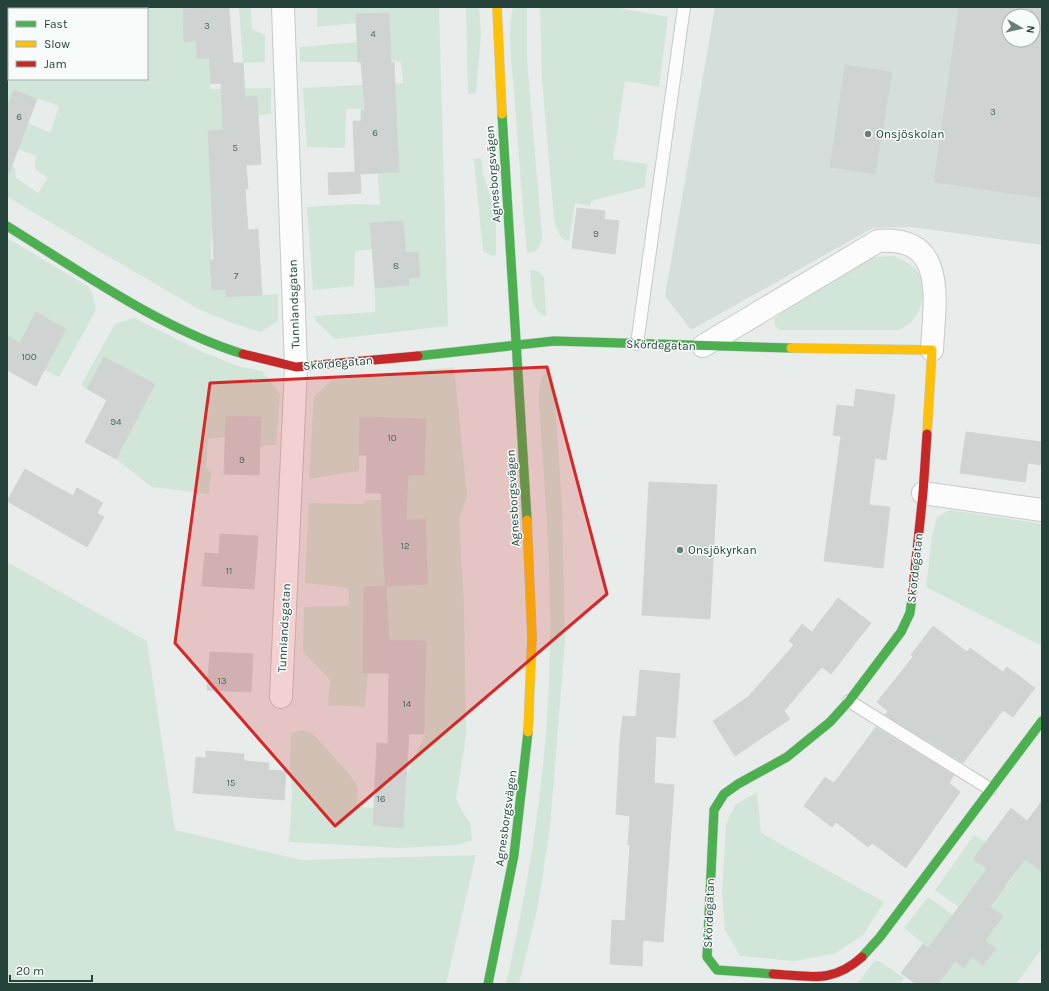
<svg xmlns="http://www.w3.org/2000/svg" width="1049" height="991" font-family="Karla,sans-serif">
<rect width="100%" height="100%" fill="#e8edeb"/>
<!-- built -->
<path fill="#d6dedb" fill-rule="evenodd" d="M715,7H1042V245L911,227L873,228L691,330L665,296ZM1009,16H1033V40H1009Z"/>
<!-- green -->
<g fill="#d1e6d8">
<path d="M121,7H218L183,9L184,42L196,41L197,58H208L211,84L209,89L271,88V114L258,115L257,97L222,99L223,130L209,131L212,191C210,202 212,211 212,222C211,245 211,267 212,290L226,289L227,297L278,294V321L261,332L235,324L200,310L7,197V160L15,168L16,178L38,193L48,178L35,169L36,156L7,145V141L19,146L28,123L50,133L59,106L14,90L9,104L7,103V66L9,61V79H147V9H120Z"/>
<polygon points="239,7 251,7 252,29 265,35 265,62 243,63"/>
<polygon points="317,7 439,7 448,326 335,339 316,321 315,316 375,312 375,288 409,285 403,221 370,224 372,249 355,251 354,286 313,290 307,207 353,204 380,205 378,173 399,172 396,109 346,109 345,148 307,147 303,88 403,83 401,62 391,60 389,13 356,14 356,23 317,27"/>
<polygon points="466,7 479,7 481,34 476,94 468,94"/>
<path d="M513,7H527V60L542,236C541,246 538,253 527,253C522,199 518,146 514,92C512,65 507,34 513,7Z"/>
<path d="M540,7H614L668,17L659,87L625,81L613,159L647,164L645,187L591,201L590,206L575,203L569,241C559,240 557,228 554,220L542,79Z"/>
<polygon points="357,42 358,62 300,62 300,47"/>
<polygon points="481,158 483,173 496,216 496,255 492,256 483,251 474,159"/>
<polygon points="7,238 89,287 93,296 96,310 59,377 45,370 66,329 36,313 20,343 7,336"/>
<path d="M895,256C902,260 910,263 916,270C932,289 921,321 899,330H780L775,326L774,319L784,311L873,257Z"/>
<path d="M531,270L538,271L544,278L546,315L544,316C529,306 533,297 531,283C531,278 529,275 531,270Z"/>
<polygon points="134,318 203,352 238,366 262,371 280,394 276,445 260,446 261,417 226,416 225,437 208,439 206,468 211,472 209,494 152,487 116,459 155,384 104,357 87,389 81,385 115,324"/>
<polygon points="454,367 467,497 459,518 464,607 466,737 456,799 463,813 470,823 472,840 458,845 399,848 289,842 292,792 290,768 291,733 301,730 312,733 351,776 358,789 357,807 374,808 373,825 403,828 407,774 425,734 426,641 394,641 368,673 365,707 328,705 330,680 303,651 304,607 349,606 348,588 305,583 309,503 363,504 367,500 406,500 408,475 424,475 426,419 360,417 359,471 309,479 314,397 332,380"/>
<path d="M549,368L553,375L562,503L565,642L550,827L538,906L519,984H506C527,891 543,796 548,701C554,602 546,504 539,406C539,390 538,380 549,368Z"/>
<polygon points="950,510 1042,524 1042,646 926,587 932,536 937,517"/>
<polygon points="7,562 147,641 175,830 301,860 476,855 446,984 7,984"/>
<polygon points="757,792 761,833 884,902 863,935 834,954 794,961 740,956 725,930 722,893 726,824 735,805"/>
<polygon points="974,835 986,842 973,859 1007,886 1025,859 1042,857 1042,949 1016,984 938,984 952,966 904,928 928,897 953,915 932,944 964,968 972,957 983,965 996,949 985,941 1003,916 970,892 959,907 935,890"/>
<polygon points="879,961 904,978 900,984 857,984 874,962"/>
</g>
<!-- building -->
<g fill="#cfd4d2" stroke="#d1d6d4" fill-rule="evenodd">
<polygon points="229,7 233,63 243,63 245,97 257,96 261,164 246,165 248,189 245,189 248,230 258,229 262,295 226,297 226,289 212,290 210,260 214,260 208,131 223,130 221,83 211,84 209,58 197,58 196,41 184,42 183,9"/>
<path d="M959,7H1042V198L934,182ZM1009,16H1033V40H1009Z"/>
<polygon points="389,13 391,63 394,62 399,172 360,174 361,193 329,195 328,173 355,172 353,121 361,121 361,110 365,110 361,62 358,62 356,14"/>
<polygon points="845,65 892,72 875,174 830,167"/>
<polygon points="14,90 37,99 9,173 7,172 7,108"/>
<polygon points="577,208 605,211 604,219 619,221 615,254 572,248"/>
<polygon points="403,221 406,253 418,252 420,277 409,278 409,285 375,288 370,223"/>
<polygon points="36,312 66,329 36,386 7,370 7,336 20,343"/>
<polygon points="104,357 155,384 116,459 85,442 107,400 87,389"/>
<polygon points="856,389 895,395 886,460 875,458 869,505 890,507 883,568 824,561 841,436 833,435 837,405 854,407"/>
<polygon points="226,416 261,417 259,475 224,474"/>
<polygon points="360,417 426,419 424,475 408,475 406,520 425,519 428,584 385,586 381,493 366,493 367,455 359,455"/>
<polygon points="966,432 1042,442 1042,465 1028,463 1025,482 960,473"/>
<polygon points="25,469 73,496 77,488 103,503 97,513 104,517 87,547 7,501"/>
<polygon points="649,482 717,485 710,619 642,615"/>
<polygon points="220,534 258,536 254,589 202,586 205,553 219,554"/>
<polygon points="386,586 389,640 426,641 424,734 409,734 403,828 373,825 377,743 388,744 389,673 363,673 364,587"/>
<polygon points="838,598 871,623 831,674 822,667 807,684 784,711 790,719 735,756 713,721 748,697 794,645 789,641 802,624 812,632"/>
<polygon points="933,626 967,652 970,648 1003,672 1007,667 1035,688 1013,717 1003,710 963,763 885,715 888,711 877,702 913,657 911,655"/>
<polygon points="210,652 253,654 251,692 207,690"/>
<polygon points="640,670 680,674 675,738 656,736 655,761 654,783 674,785 663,942 643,940 642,966 610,964 612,920 625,921 630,845 628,845 630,816 616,814 620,739 623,716 636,717"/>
<polygon points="876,727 954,775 949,783 960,792 906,868 872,843 868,847 836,822 832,827 804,806 825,777 834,783"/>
<polygon points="206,751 244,754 244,761 269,763 268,770 286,771 284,800 193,793 196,757 206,758"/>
<polygon points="1042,801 1042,871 1025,859 990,907 1003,916 985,941 996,949 983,965 972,957 964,968 955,961 938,984 916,984 901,973 923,944 928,948 987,869 973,859 1011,808 1027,821"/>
</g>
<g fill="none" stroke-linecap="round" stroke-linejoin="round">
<!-- lane casing -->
<g stroke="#c5cac8" stroke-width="14">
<g id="lane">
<polyline points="637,344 684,7"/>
<polyline points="849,701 990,789"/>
</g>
</g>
<!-- street casing -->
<g stroke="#c5cac8" stroke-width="24">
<g id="street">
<polyline points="7,17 9,12"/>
<path d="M703,346L878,241C949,235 934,303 932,350"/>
<polyline points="923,493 1042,510"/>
<polyline points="281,697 296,367 283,7"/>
</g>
</g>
<!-- fast casing -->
<g stroke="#c3cbc8" stroke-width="10">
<g id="fast">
<polyline points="502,114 527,520"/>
<path d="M7,226C80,271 161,329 243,354"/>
<polyline points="418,356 554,341 791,348"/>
<polyline points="862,957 880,937 1042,721"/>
<polyline points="773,974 717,970 707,957 714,810 724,794 738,784 787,757 830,722 849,701 901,632 910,613 912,598"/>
<polyline points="488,984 514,855 528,732"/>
</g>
</g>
<!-- slow casing -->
<g stroke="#c3cbc8" stroke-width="10">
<g id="slow">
<polyline points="497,7 502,114"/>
<polyline points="791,348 932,350 927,434"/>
<polyline points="527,520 532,637 528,732"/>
</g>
</g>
<!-- jam casing -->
<g stroke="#c3cbc8" stroke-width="10">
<g id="jam">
<polyline points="243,354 296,367 418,356"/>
<polyline points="912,598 923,493 927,434"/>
<path d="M773,974C810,976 832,984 862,957"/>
</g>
</g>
<!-- lane -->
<use href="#lane" stroke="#fcfcfc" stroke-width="12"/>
<!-- street -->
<use href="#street" stroke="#fcfcfc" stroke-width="22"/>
<!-- fast -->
<use href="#fast" stroke="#4caf50" stroke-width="9"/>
<!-- slow -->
<use href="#slow" stroke="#ffc107" stroke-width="9"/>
<!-- jam -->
<use href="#jam" stroke="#c62828" stroke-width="9"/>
</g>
<!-- marked area -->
<path fill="#d62828" fill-opacity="0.2" stroke="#d62828" stroke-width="3" stroke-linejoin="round" d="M547,367L607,594L335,826L175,643L210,383Z"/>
<!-- markers -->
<g fill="#697e78" stroke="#f7fbf9" stroke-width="1.5">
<circle cx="868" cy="134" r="4"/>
<circle cx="680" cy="550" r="4"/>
</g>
<g text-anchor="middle" stroke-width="3" stroke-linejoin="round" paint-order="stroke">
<!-- number labels -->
<g font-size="10" fill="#506761">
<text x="207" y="29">3</text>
<text x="373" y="37">4</text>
<text x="993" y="115">3</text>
<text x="19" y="120">6</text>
<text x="375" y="136">6</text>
<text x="235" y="151">5</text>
<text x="596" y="237">9</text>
<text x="396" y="269">8</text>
<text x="236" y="279">7</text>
<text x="29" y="360">100</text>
<text x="116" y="425">94</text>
<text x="392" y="441">10</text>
<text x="242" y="463">9</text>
<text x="405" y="549">12</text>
<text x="229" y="574">11</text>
<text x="222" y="684">13</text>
<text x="407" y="707">14</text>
<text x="231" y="786">15</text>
<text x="381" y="802">16</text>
</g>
<!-- poi labels -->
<g font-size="12" fill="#24423a" stroke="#f7fbf9" text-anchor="start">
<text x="876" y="138">Onsjöskolan</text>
<text x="688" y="554">Onsjökyrkan</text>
</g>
<!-- street labels -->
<g font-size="12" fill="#24423a" stroke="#f7fbf9">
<text transform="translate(493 174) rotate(-94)" y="4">Agnesborgsvägen</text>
<text transform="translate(294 304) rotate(-92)" y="4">Tunnlandsgatan</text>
<text transform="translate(661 345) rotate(2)" y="4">Skördegatan</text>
<text transform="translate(338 363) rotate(-5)" y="4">Skördegatan</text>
<text transform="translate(513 498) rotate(-93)" y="4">Agnesborgsvägen</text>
<text transform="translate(915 568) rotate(-84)" y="4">Skördegatan</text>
<text transform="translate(284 628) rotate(-87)" y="4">Tunnlandsgatan</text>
<text transform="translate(506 818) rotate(-82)" y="4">Agnesborgsvägen</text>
<text transform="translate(709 913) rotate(-88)" y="4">Skördegatan</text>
</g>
</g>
<!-- border -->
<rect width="1049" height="991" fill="none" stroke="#24423a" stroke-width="16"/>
<!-- legend -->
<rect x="8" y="8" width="140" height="72" fill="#f7fbf9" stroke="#a3b1ad"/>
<rect x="16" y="21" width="20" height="6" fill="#4caf50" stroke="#a3b1ad"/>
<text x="44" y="28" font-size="12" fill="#24423a">Fast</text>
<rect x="16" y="41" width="20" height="6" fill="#ffc107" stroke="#a3b1ad"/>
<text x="44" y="48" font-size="12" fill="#24423a">Slow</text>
<rect x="16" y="61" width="20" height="6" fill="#c62828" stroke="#a3b1ad"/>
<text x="44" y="68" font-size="12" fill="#24423a">Jam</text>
<!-- north arrow -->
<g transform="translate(1021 28) rotate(98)"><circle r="19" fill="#f7fbf9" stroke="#a3b1ad"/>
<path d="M0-3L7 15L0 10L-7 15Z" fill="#697e78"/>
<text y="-6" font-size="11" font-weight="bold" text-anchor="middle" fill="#24423a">N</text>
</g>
<!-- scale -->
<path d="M10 975v6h82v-6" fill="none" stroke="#24423a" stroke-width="2"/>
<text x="16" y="975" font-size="12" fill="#24423a" stroke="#f7fbf9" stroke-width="3" paint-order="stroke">20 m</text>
</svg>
